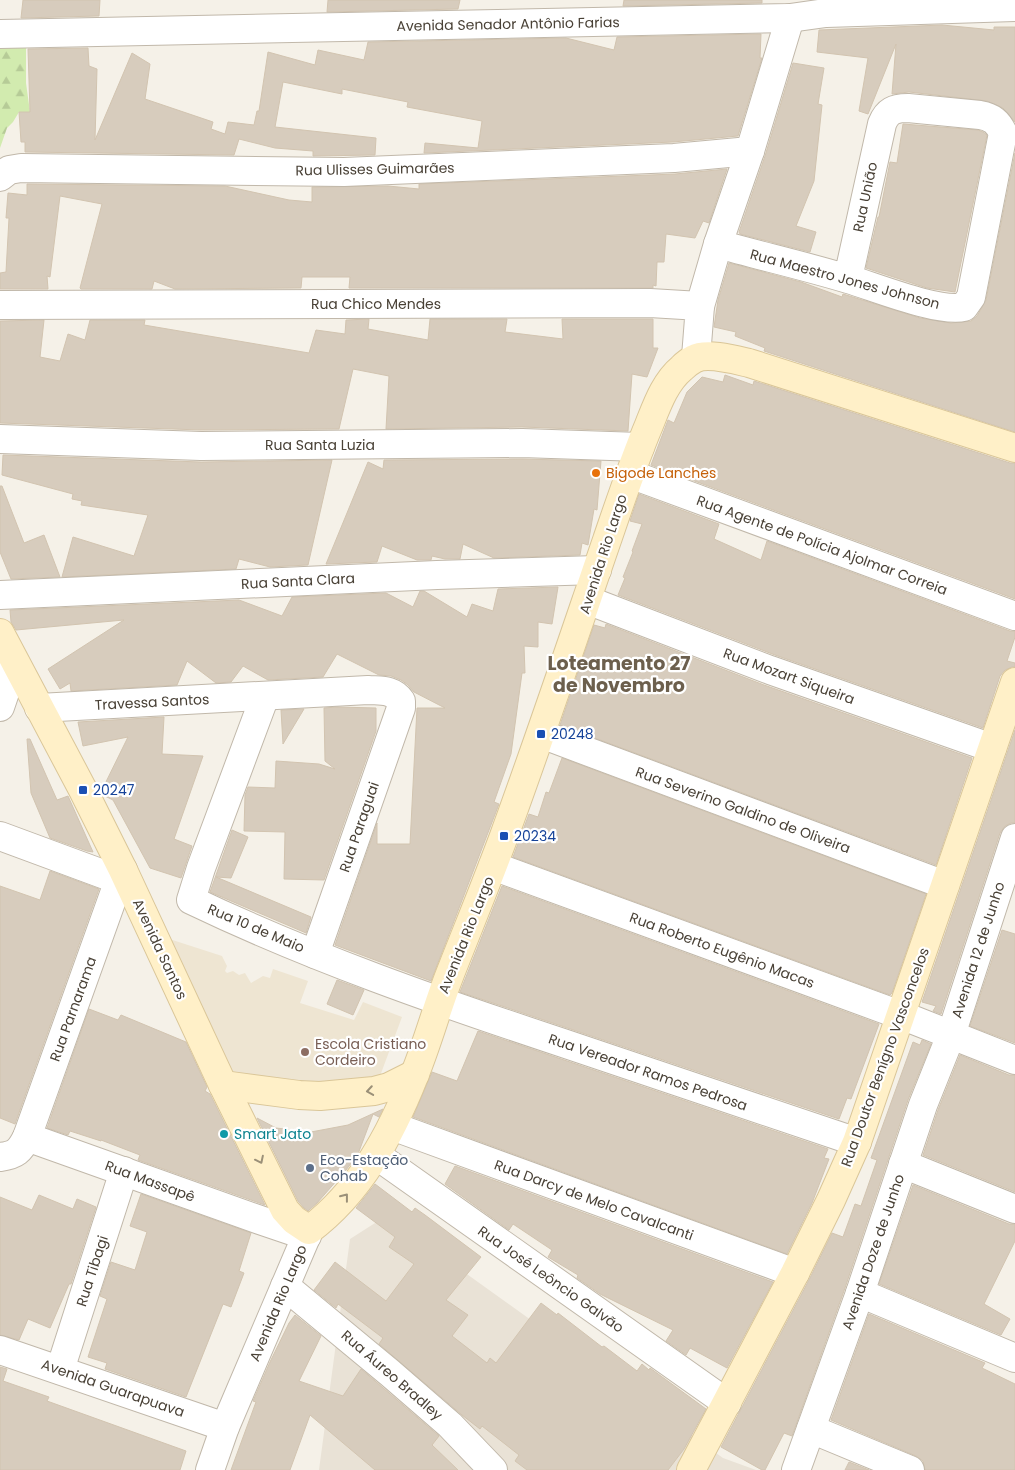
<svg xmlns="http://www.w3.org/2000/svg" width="1015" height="1470" font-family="Poppins,sans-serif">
<defs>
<pattern id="forest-firs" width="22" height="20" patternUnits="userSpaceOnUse" patternTransform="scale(1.25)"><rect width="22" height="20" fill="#d2ebaf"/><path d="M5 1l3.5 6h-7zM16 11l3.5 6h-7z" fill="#b6cb97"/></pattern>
</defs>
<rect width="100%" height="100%" fill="#f5f1e8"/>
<!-- residential -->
<polygon fill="#e9e2d6" points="386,1216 723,1458 756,1470 319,1470 350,1239"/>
<!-- education -->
<polygon fill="#eee5d2" points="157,935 222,956 227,966 225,971 227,973 233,971 239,975 245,973 251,983 263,976 270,978 273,969 308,981 300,1003 354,1020 363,1002 402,1017 377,1084 241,1088"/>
<!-- forest -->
<polygon fill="url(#forest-firs)" points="0,41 26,42 26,83 30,112 19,112 13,122 7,128 0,148"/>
<!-- building -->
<g fill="#d7ccbd" stroke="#d2c4b0">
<polygon points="23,0 100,0 99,16 21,18"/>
<polygon points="328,0 460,0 458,9 327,12"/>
<polygon points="624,0 762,0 762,3 623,6"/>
<polygon points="942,25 994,30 994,27 1015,27 1015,122 1003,108 987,101 909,92 892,94 896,44 868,114 859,111 868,58 817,52 819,30"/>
<polygon points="761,34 760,58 762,58 738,136 673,142 424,153 425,143 478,148 482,121 407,107 408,102 342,89 342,94 283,82 275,127 376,138 375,155 313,156 313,151 275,148 239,139 234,155 25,152 25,142 21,142 19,112 30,112 28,49 88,48 89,66 97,69 95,140 132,53 150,64 145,99 213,122 211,129 225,134 228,122 254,125 257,111 259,111 268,52 315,65 318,50 364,60 368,42 566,38 614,50 617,37"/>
<polygon points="793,63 824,68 818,104 822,105 814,181 796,226 816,232 810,252 740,234 739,232 765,156"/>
<polygon points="903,124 978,130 983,132 987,135 955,292 927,288 866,268 878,217 879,217 890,162 897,163"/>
<polygon points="1015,153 1015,432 764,351 765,348 735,336 736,332 714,327 718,300 729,263 801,282 842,297 843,294 920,318 951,323 971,321 977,316 986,300"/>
<polygon points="727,169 709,223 703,221 695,238 666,234 664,262 657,262 656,286 653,285 653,288 349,288 350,277 302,277 301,288 175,289 154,281 152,289 81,289 80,288 102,204 60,196 50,277 47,276 48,289 0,289 0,273 6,272 9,218 6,218 8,193 27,195 27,184 225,186 289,200 312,202 312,187 388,186 419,189 419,184 675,174"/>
<polygon points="369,319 368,329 428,340 430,319 507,319 505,332 563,339 562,319 653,319 653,348 658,348 647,377 632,374 628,431 522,427 386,429 389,376 353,369 339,429 201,430 0,423 0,321 44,320 40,357 60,361 68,334 85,340 90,320 145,320 144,325 309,353 316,330 345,334 346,320"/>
<polygon points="725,375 753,385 754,381 1010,463 1015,463 1015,599 651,465 668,420 674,423 687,392 702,377 723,382"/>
<polygon points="3,455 201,462 332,460 308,565 270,567 239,559 236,569 62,577 73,537 134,556 148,515 81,505 82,501 72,499 73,494 2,475"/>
<polygon points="522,459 601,461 597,510 594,509 588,545 582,543 580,555 494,558 463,544 460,559 445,559 432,556 431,560 417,560 382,546 377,562 326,564 368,462 383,469 384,460"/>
<polygon points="0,486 2,486 24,543 44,535 60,577 11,579 0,552"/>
<polygon points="639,494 719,524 714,539 761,560 767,541 1010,631 1015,631 1015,637 1007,661 1015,663 1015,667 1012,667 1005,670 1000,676 983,728 775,655 618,595 625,578 623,577 633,552 632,551 642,524 630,521"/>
<polygon points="558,587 552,624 538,622 538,647 524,646 525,673 522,673 511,754 494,802 499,804 431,981 335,945 377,823 377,844 410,844 417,708 445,708 414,692 408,685 401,680 391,676 379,675 337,654 323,677 268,680 243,666 231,682 216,683 187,661 177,685 71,691 70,683 60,689 48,669 124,620 16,630 11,622 10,610 239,600 282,616 292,597 386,593 413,607 420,591 424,591 467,617 472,604 493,611 498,589"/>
<polygon points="606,624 764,685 972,758 936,865 560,725 594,625 605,628"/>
<polygon points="337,707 376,708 376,731 324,880 284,879 285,832 244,831 245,795 248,787 275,788 276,761 319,764 335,769 325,761 324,708"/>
<polygon points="304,709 283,744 281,710"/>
<polygon points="164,717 162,754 203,756 174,839 192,846 181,878 150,868 113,800 103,795 101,792 128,737 83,746 78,722"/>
<polygon points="1015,730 1015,823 1011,823 1005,826 1000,833 941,1014 933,1011 936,1006 922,1002"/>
<polygon points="27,739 30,739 57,800 68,796 93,852 87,851 50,838 31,793"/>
<polygon points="562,758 926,894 892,993 890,995 513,857 529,814 538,817 546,792 549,793"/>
<polygon points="232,830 248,837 231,878 216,877 311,917 306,933 210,892"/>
<polygon points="50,871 99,889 15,1124 0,1118 0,886 40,900"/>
<polygon points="502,886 879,1024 851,1099 847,1098 839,1119 460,992"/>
<polygon points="1002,930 1015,934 1015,1043 970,1026"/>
<polygon points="337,980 364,990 353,1015 327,1004"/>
<polygon points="89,1009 118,1020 121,1015 186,1042 207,1087 205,1091 210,1094 265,1205 138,1160 140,1155 101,1140 101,1141 70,1131 68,1135 47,1128"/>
<polygon points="478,1031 828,1149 824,1158 829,1159 812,1203 787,1254 413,1117 432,1072 457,1081"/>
<polygon points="922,1040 931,1044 908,1100 845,1288 792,1436 784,1433 765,1470 762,1470 721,1447 809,1280 832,1233 843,1237 855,1204 861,1206 877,1160 871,1158 913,1042 920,1045"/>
<polygon points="960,1055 1009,1075 1015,1075 1015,1192 923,1155 938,1110"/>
<polygon points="383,1109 379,1117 373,1114 358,1154 346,1170 317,1203 308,1211 304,1208 298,1201 257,1118 276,1128 311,1132 348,1125"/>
<polygon points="455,1166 773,1282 727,1368 690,1348 686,1355 666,1341 673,1330 600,1294 577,1278 578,1275 548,1257 552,1250 513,1224 509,1230 445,1184"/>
<polygon points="375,1184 412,1212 415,1208 425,1215 481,1257 446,1300 468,1315 452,1336 487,1363 490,1358 496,1363 541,1303 557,1315 558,1313 602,1347 604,1346 637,1371 642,1364 649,1370 650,1368 706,1409 684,1449 668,1470 527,1470 515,1461 519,1455 482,1426 480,1429 462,1415 379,1344 383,1338 338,1304 336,1308 314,1290 335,1262 386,1301 414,1264 389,1247 395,1237 356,1208"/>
<polygon points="913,1185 1009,1224 1015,1224 1015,1241 984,1304 1010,1319 1001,1335 879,1284"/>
<polygon points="141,1194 251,1233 239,1271 244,1273 231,1307 223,1304 186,1397 105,1369 107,1363 88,1357 107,1299 100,1296 111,1262 135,1270 147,1232 130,1226"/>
<polygon points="39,1195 73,1209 77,1199 96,1207 71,1284 69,1284 50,1328 28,1319 19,1340 0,1335 0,1197 32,1210"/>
<polygon points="869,1314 985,1363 982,1368 1015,1384 1015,1470 925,1470 923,1461 916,1456 831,1420"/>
<polygon points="295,1315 321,1336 299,1381 343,1396 361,1369 439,1436 432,1445 458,1470 375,1470 310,1415 290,1470 231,1470 256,1402 253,1401 270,1362 289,1323"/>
<polygon points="0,1367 7,1369 3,1381 49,1397 47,1401 186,1451 180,1470 0,1470"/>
<polygon points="849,1462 869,1470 845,1470"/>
</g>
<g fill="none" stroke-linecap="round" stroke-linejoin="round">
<!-- street casing -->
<g stroke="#c1b8aa" stroke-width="30">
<g id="street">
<polyline points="0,34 790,18 826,13 1015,7"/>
<polyline points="0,177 9,170 21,168 344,172 674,158 750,151"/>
<path d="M718,244C761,256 805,266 848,279C875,287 939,313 964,307L971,297L1003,133C998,122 992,117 980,115L908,108C894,108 887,111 882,124L848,278"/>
<polyline points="0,305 650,303 700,306 696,357"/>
<polyline points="700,306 718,244 750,151 790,18"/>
<polyline points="0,439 201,446 522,443 640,447"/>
<polyline points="630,474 1015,616"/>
<polyline points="0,595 437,575 597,570"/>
<polyline points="587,600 770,670 992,748"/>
<path d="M265,696L201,868L191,900C312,958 439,1002 566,1044C663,1077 760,1109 857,1142"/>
<polyline points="0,707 15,663"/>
<path d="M39,708L368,690C381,691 393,689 401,701V708L315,954"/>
<polyline points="541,734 945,885"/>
<polyline points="0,836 119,880 123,870"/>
<polyline points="493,866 911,1019 1015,1060"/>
<polyline points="392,1126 795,1273"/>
<polyline points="27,1137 260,1220 307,1236"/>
<polyline points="376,1155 727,1403"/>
<path d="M0,1157C16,1155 20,1151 27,1137L119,880"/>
<polyline points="903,1164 1015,1209"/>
<polyline points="285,1286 390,1373 450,1425 493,1470"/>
<polyline points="860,1293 1015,1358"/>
<polyline points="0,1350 225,1427"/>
<polyline points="60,1370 124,1171"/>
<polyline points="811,1429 910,1470"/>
<polyline points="210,1470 225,1427 309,1230"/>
<polyline points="796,1470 860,1293 923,1105 951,1035 1015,838"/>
</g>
</g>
<!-- secondary casing -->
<g stroke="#dac698" stroke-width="30">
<g id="secondary">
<path d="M0,633L83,790L123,870L223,1085L285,1210L294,1220L309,1230C360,1192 391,1134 414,1076C428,1042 437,1007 450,974C468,928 487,882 504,836C540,738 573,639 607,540C620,502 633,463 649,425C657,405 665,382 682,368C685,365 690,361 694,359C707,352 736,360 749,363L1015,448"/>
<polyline points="223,1085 299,1095 320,1096 374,1091 389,1087 415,1074"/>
<polyline points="691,1470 795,1273 831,1200 857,1142 1015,682"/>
</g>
</g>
<!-- street -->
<use href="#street" stroke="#fff" stroke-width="28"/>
<!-- secondary -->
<use href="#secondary" stroke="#fff0c8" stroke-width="28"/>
</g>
<!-- one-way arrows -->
<defs><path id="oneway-chevron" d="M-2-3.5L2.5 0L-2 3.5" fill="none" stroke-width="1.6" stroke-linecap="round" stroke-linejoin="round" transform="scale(1.25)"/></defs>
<g stroke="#9b9078">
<use href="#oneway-chevron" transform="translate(370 1091) rotate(171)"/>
<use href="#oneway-chevron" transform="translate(260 1160) rotate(64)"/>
<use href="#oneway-chevron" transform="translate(345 1197) rotate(-52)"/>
</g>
<!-- markers -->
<circle fill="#e8710a" stroke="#fff" stroke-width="2" cx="596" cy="473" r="5"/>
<g fill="#1a4fb4" stroke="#fff" stroke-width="2">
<rect x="536" y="729" width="10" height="10" rx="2.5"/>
<rect x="78" y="785" width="10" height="10" rx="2.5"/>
<rect x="499" y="831" width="10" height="10" rx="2.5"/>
</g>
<circle fill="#8d6e63" stroke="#fff" stroke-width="2" cx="305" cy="1052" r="5"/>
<circle fill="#0f9aa8" stroke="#fff" stroke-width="2" cx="224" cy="1134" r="5"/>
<circle fill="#5c6f8a" stroke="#fff" stroke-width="2" cx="310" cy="1168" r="5"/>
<g text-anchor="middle" stroke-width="4.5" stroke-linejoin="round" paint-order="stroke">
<!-- street labels -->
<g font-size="14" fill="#494136" stroke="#fff">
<text transform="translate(508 24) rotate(-1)" y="5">Avenida Senador Antônio Farias</text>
<text transform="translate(375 169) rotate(-1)" y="5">Rua Ulisses Guimarães</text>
<text transform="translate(865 197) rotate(-78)" y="5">Rua União</text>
<text transform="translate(845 279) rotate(15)" y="5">Rua Maestro Jones Johnson</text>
<text x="376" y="309">Rua Chico Mendes</text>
<text x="320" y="450">Rua Santa Luzia</text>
<text transform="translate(822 545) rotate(20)" y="5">Rua Agente de Polícia Ajolmar Correia</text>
<text transform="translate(603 554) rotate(-72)" y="5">Avenida Rio Largo</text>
<text transform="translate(298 581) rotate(-3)" y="5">Rua Santa Clara</text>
<text transform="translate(789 676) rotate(20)" y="5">Rua Mozart Siqueira</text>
<text transform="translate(152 702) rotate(-3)" y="5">Travessa Santos</text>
<text transform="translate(743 810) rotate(20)" y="5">Rua Severino Galdino de Oliveira</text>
<text transform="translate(359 827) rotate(-71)" y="5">Rua Paraguai</text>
<text transform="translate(256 928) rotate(23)" y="5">Rua 10 de Maio</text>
<text transform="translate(466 935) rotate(-68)" y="5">Avenida Rio Largo</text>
<text transform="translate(160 949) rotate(65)" y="5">Avenida Santos</text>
<text transform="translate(722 950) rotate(20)" y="5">Rua Roberto Eugênio Macas</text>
<text transform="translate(978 950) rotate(-72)" y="5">Avenida 12 de Junho</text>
<text transform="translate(73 1009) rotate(-70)" y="5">Rua Parnarama</text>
<text transform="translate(885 1057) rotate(-70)" y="5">Rua Doutor Benígno Vasconcelos</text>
<text transform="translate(648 1072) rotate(19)" y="5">Rua Vereador Ramos Pedrosa</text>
<text transform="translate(150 1181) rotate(20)" y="5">Rua Massapê</text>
<text transform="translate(594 1200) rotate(20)" y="5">Rua Darcy de Melo Cavalcanti</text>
<text transform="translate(873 1252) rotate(-71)" y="5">Avenida Doze de Junho</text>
<text transform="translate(92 1271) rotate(-72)" y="5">Rua Tibagi</text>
<text transform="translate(551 1279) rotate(35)" y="5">Rua José Leôncio Galvão</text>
<text transform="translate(278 1303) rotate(-67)" y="5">Avenida Rio Largo</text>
<text transform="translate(392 1375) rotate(41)" y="5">Rua Áureo Bradley</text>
<text transform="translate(113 1388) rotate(19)" y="5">Avenida Guarapuava</text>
</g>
<!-- food labels -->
<g font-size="14" fill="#c56008" stroke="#fff" text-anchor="start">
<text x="606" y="478">Bigode Lanches</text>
</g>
<!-- transit labels -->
<g font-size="14" fill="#164399" stroke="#fff" text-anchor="start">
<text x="551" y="739">20248</text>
<text x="93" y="795">20247</text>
<text x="514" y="841">20234</text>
</g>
<!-- education labels -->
<g font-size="14" fill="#785e54" stroke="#fff" text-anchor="start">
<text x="315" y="1049">Escola Cristiano<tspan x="315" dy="16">Cordeiro</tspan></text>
</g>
<!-- culture labels -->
<g font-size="14" fill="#0d838f" stroke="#fff" text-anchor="start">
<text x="234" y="1139">Smart Jato</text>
</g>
<!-- service labels -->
<g font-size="14" fill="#4e5e75" stroke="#fff" text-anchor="start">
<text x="320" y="1165">Eco-Estação<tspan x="320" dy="16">Cohab</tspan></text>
</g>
<!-- district labels -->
<g font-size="19" font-weight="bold" fill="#6c5f4d" stroke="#fff">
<text x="619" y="670">Loteamento 27<tspan x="619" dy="22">de Novembro</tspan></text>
</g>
</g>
</svg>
